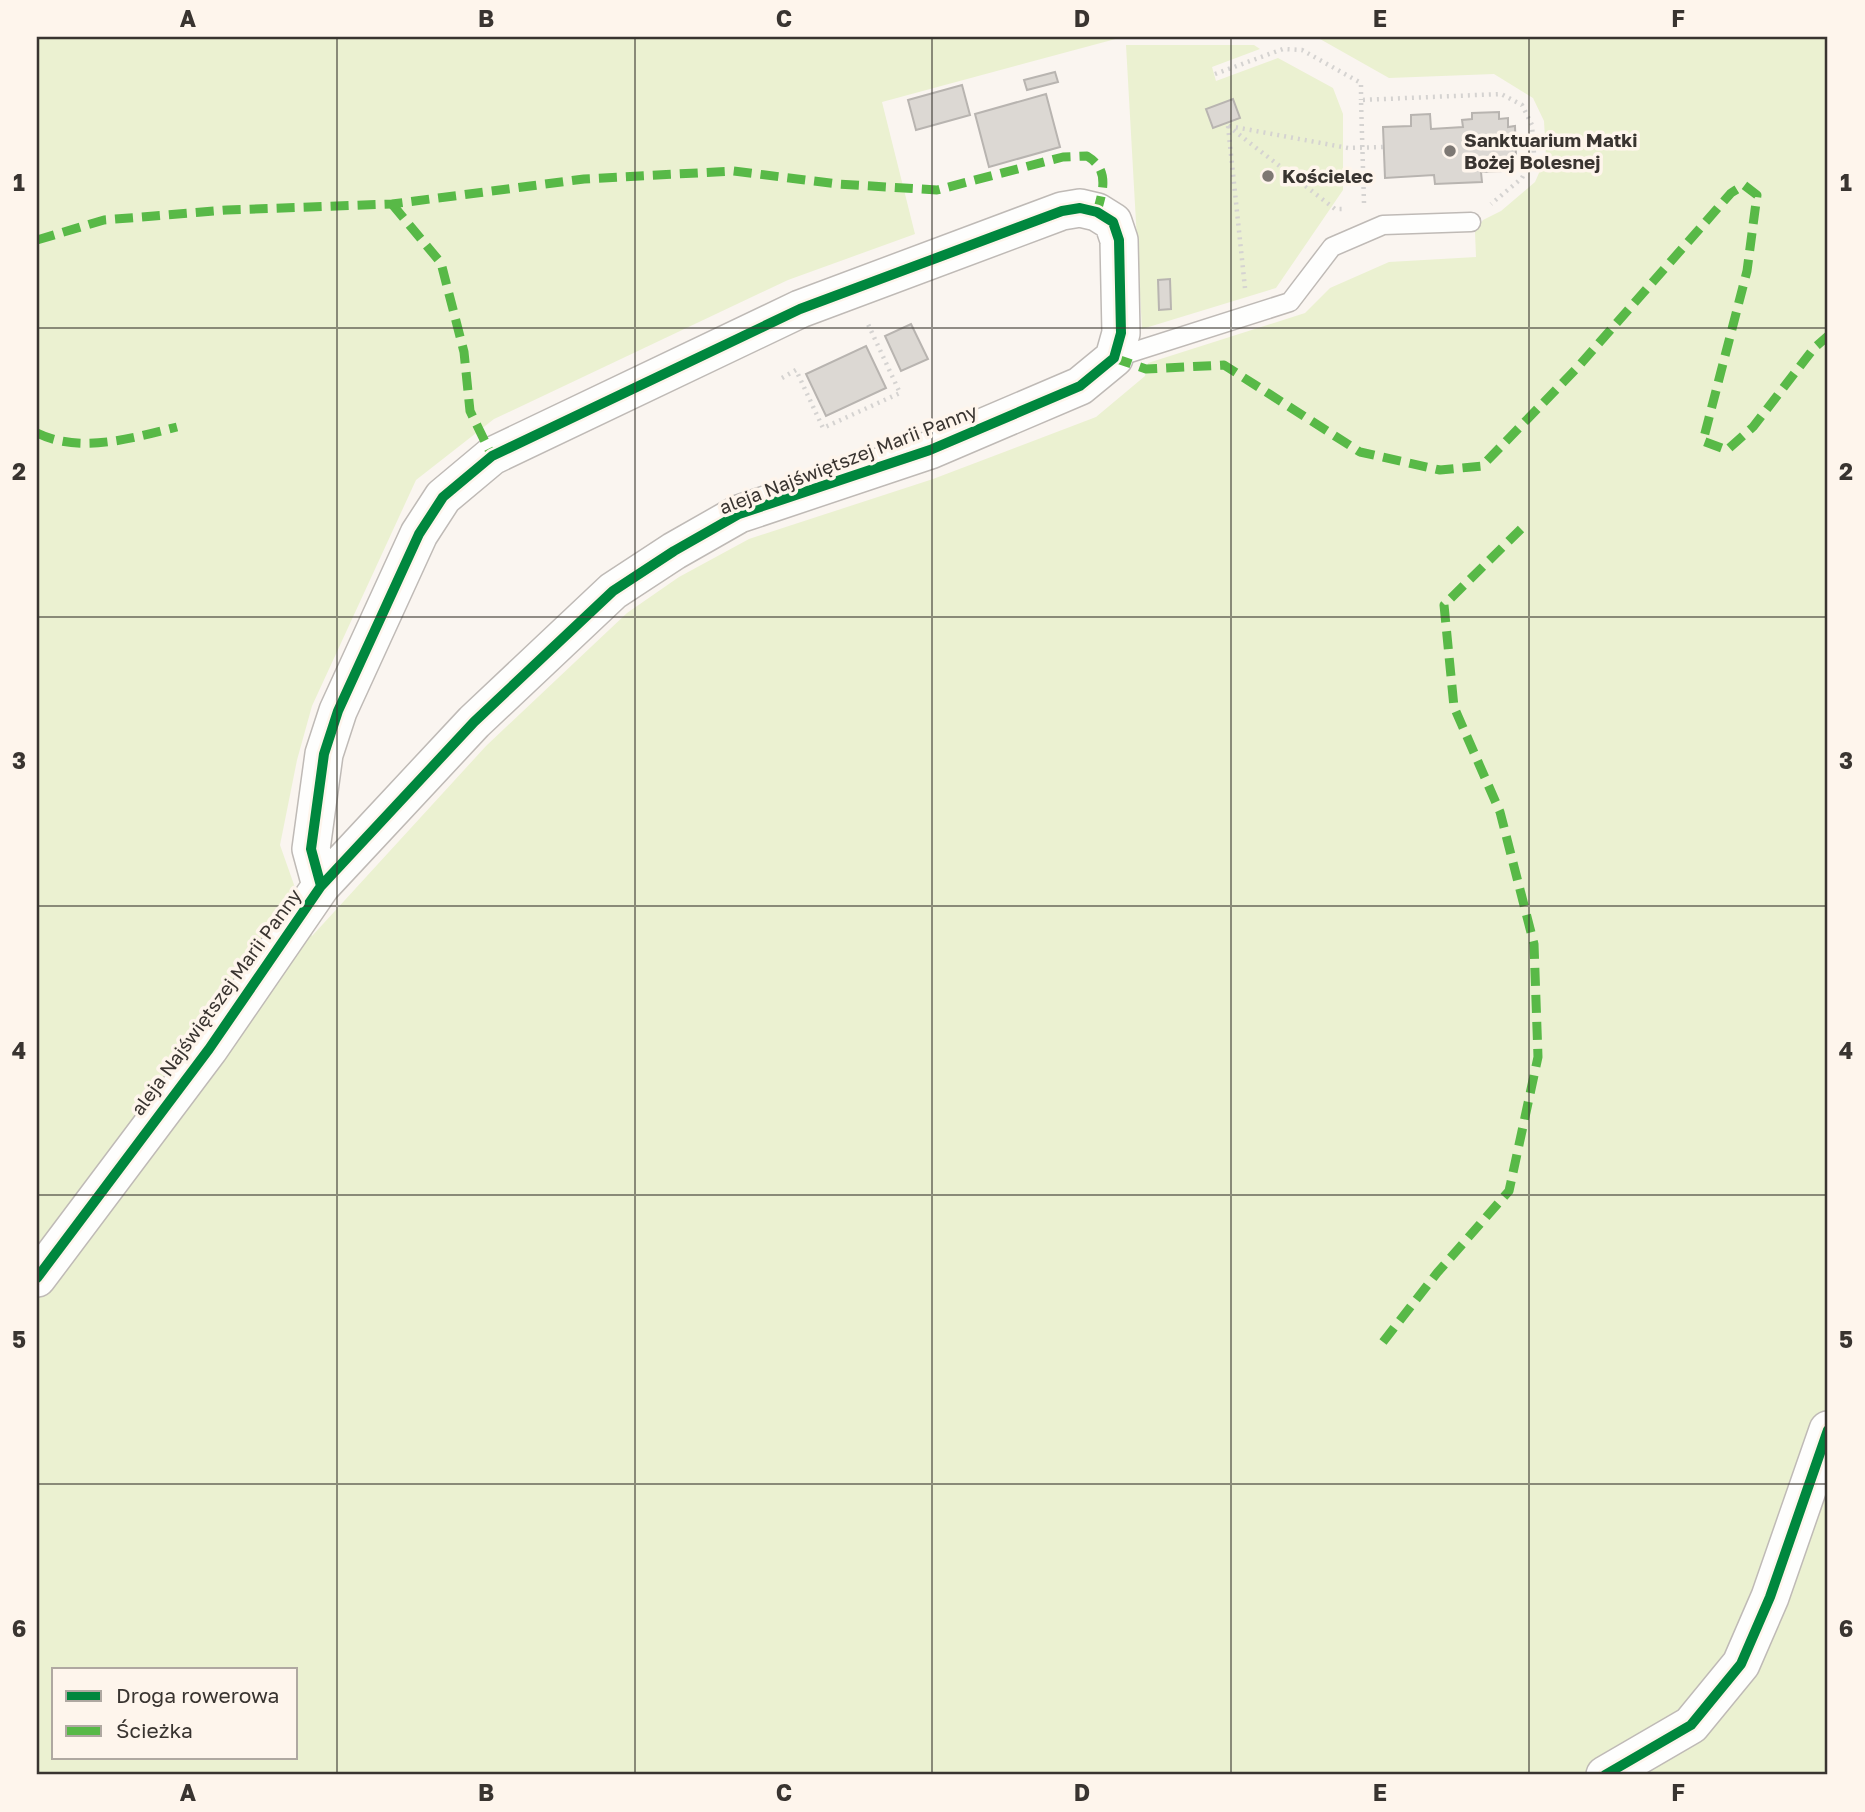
<svg xmlns="http://www.w3.org/2000/svg" width="1865" height="1812" font-family="'Golos Text',sans-serif">
<rect width="100%" height="100%" fill="#faf5f0"/>
<!-- green -->
<g fill="#ebf1d1" fill-rule="evenodd">
<path d="M37,37H1123L882,102L915,234L788,280L494,419L416,480L312,706L297,760L280,845L312,936L486,746L627,613L679,577L749,539L933,479L1096,417L1145,376L1148,363L1305,313L1330,288L1389,262L1476,257L1475,232L1483,220L1501,211L1535,182L1546,157L1544,121L1533,98L1494,74L1389,78L1320,39L1222,37H1828V1775H37ZM54,1670H296V1758H54Z"/>
<polygon points="1126,45 1254,45 1260,49 1212,67 1216,81 1278,58 1333,88 1343,114 1343,190 1276,288 1142,329"/>
</g>
<!-- building -->
<g fill="#dcd8d3" stroke="#b8b4b0" stroke-width="2">
<polygon points="1055,72 1058,82 1027,90 1024,80"/>
<polygon points="962,85 970,115 916,130 908,100"/>
<polygon points="1046,94 1060,147 989,167 975,114"/>
<polygon points="1233,99 1240,118 1213,128 1206,109"/>
<polygon points="1499,112 1499,119 1508,118 1508,127 1515,126 1516,156 1511,156 1512,164 1501,165 1502,171 1481,172 1482,182 1435,184 1434,175 1385,178 1383,127 1411,126 1411,115 1430,114 1431,129 1463,127 1462,120 1472,119 1472,113"/>
<polygon points="1170,279 1171,309 1159,310 1158,280"/>
<polygon points="911,324 928,359 901,371 885,336"/>
<polygon points="866,346 886,388 826,416 806,374"/>
</g>
<g fill="none" stroke-linecap="round" stroke-linejoin="round">
<!-- service casing -->
<g stroke="#bfbab6" stroke-width="21">
<polyline id="service" points="1114,358 1290,302 1332,247 1383,225 1471,222"/>
</g>
<!-- minor casing -->
<g stroke="#bfbab6" stroke-width="40">
<g id="minor">
<polyline points="37,1278 209,1049 321,886 474,722 613,591 674,551 739,514 930,450 1080,386 1114,358 1121,333 1119,240 1113,222 1097,212 1080,208 1062,211 800,309 492,456 443,497 419,534 338,711 324,754 311,849 321,886"/>
<polyline points="1605,1775 1691,1725 1741,1664 1770,1597 1828,1430"/>
</g>
</g>
<!-- path -->
<g stroke="#d5d3d1" stroke-width="4.5" stroke-dasharray="2 5" stroke-linecap="butt">
<polyline points="1215,74 1283,49 1302,50 1361,83 1361,100"/>
<polyline points="1228,126 1335,209 1345,209"/>
<polyline points="1228,126 1245,288"/>
<polyline points="1229,126 1348,148 1384,147"/>
<polyline points="1364,203 1361,100 1501,94 1522,105 1532,125 1534,154 1522,178 1491,204"/>
<polyline points="782,378 796,370 823,428 900,393 867,322"/>
</g>
<!-- service -->
<use href="#service" stroke="#fefefd" stroke-width="18"/>
<!-- minor -->
<use href="#minor" stroke="#fefefd" stroke-width="37"/>
<!-- quiet -->
<g stroke="#58b947" stroke-width="9" stroke-dasharray="18 9" stroke-linecap="butt">
<polyline points="392,204 441,263 464,352 470,411 492,456"/>
<path d="M37,240L104,220L227,210L392,204L584,179L733,171L838,184L937,190L1063,157L1087,156C1110,170 1103,190 1097,212"/>
<polyline points="1114,358 1146,369 1224,365 1360,452 1440,470 1482,466 1577,368 1731,193 1744,185 1757,195 1747,271 1703,441 1727,450 1753,427 1814,348 1828,336"/>
<path d="M37,433C80,454 133,438 177,427"/>
<polyline points="1383,1342 1437,1273 1509,1191 1538,1057 1534,944 1500,812 1454,707 1444,605 1521,529"/>
</g>
<!-- cycleway casing -->
<g stroke="#fef5ec" stroke-width="15">
<g id="cycleway">
<polyline points="37,1278 209,1049 321,886 474,722 613,591 674,551 739,514 930,450 1080,386 1114,358 1121,333 1119,240 1113,222 1097,212 1080,208 1062,211 800,309 492,456 443,497 419,534 338,711 324,754 311,849 321,886"/>
<polyline points="1605,1775 1691,1725 1741,1664 1770,1597 1828,1430"/>
</g>
</g>
<!-- cycleway -->
<use href="#cycleway" stroke="#00873e" stroke-width="10"/>
</g>
<!-- grid -->
<path fill="none" stroke="#393430" stroke-width="2" stroke-opacity="0.55" d="M337,37V1775M635,37V1775M932,37V1775M1231,37V1775M1529,37V1775M37,328H1828M37,617H1828M37,906H1828M37,1195H1828M37,1484H1828"/>
<!-- markers -->
<g fill="#7d7873" stroke="#fef5ec" stroke-width="2.5">
<circle cx="1450" cy="151" r="7"/>
<circle cx="1268" cy="176" r="7"/>
</g>
<g text-anchor="middle" stroke-width="7" stroke-linejoin="round" paint-order="stroke">
<!-- poi labels -->
<g font-size="19" font-weight="bold" fill="#393430" stroke="#fef5ec" text-anchor="start">
<text x="1464" y="147">Sanktuarium Matki<tspan x="1464" dy="22">Bożej Bolesnej</tspan></text>
<text x="1282" y="183">Kościelec</text>
</g>
<!-- street labels -->
<g font-size="19" fill="#393430" stroke="#fef5ec">
<text transform="translate(848 459) rotate(-21)" y="7">aleja Najświętszej Marii Panny</text>
<text transform="translate(216 1002) rotate(-54)" y="7">aleja Najświętszej Marii Panny</text>
</g>
</g>
<!-- border -->
<rect width="1865" height="1812" fill="none" stroke="#fef5ec" stroke-width="77"/>
<!-- legend -->
<rect x="52" y="1668" width="245" height="91" fill="#fef5ec" stroke="#afa8a1" stroke-width="2"/>
<rect x="66" y="1691" width="35" height="10" fill="#00873e" stroke="#afa8a1" stroke-width="2"/>
<text x="116" y="1703" font-size="21" fill="#393430">Droga rowerowa</text>
<rect x="66" y="1726" width="35" height="10" fill="#58b947" stroke="#afa8a1" stroke-width="2"/>
<text x="116" y="1738" font-size="21" fill="#393430">Ścieżka</text>
<rect x="38" y="38" width="1788" height="1735" fill="none" stroke="#393430" stroke-width="2.5"/>
<g font-size="23" text-anchor="middle" font-weight="bold" fill="#393430">
<text x="188" y="27">A</text>
<text x="486" y="27">B</text>
<text x="784" y="27">C</text>
<text x="1082" y="27">D</text>
<text x="1380" y="27">E</text>
<text x="1678" y="27">F</text>
<text x="19" y="191">1</text>
<text x="1846" y="191">1</text>
<text x="19" y="480">2</text>
<text x="1846" y="480">2</text>
<text x="19" y="769">3</text>
<text x="1846" y="769">3</text>
<text x="19" y="1059">4</text>
<text x="1846" y="1059">4</text>
<text x="19" y="1348">5</text>
<text x="1846" y="1348">5</text>
<text x="19" y="1637">6</text>
<text x="1846" y="1637">6</text>
<text x="188" y="1801">A</text>
<text x="486" y="1801">B</text>
<text x="784" y="1801">C</text>
<text x="1082" y="1801">D</text>
<text x="1380" y="1801">E</text>
<text x="1678" y="1801">F</text>
</g>
</svg>
